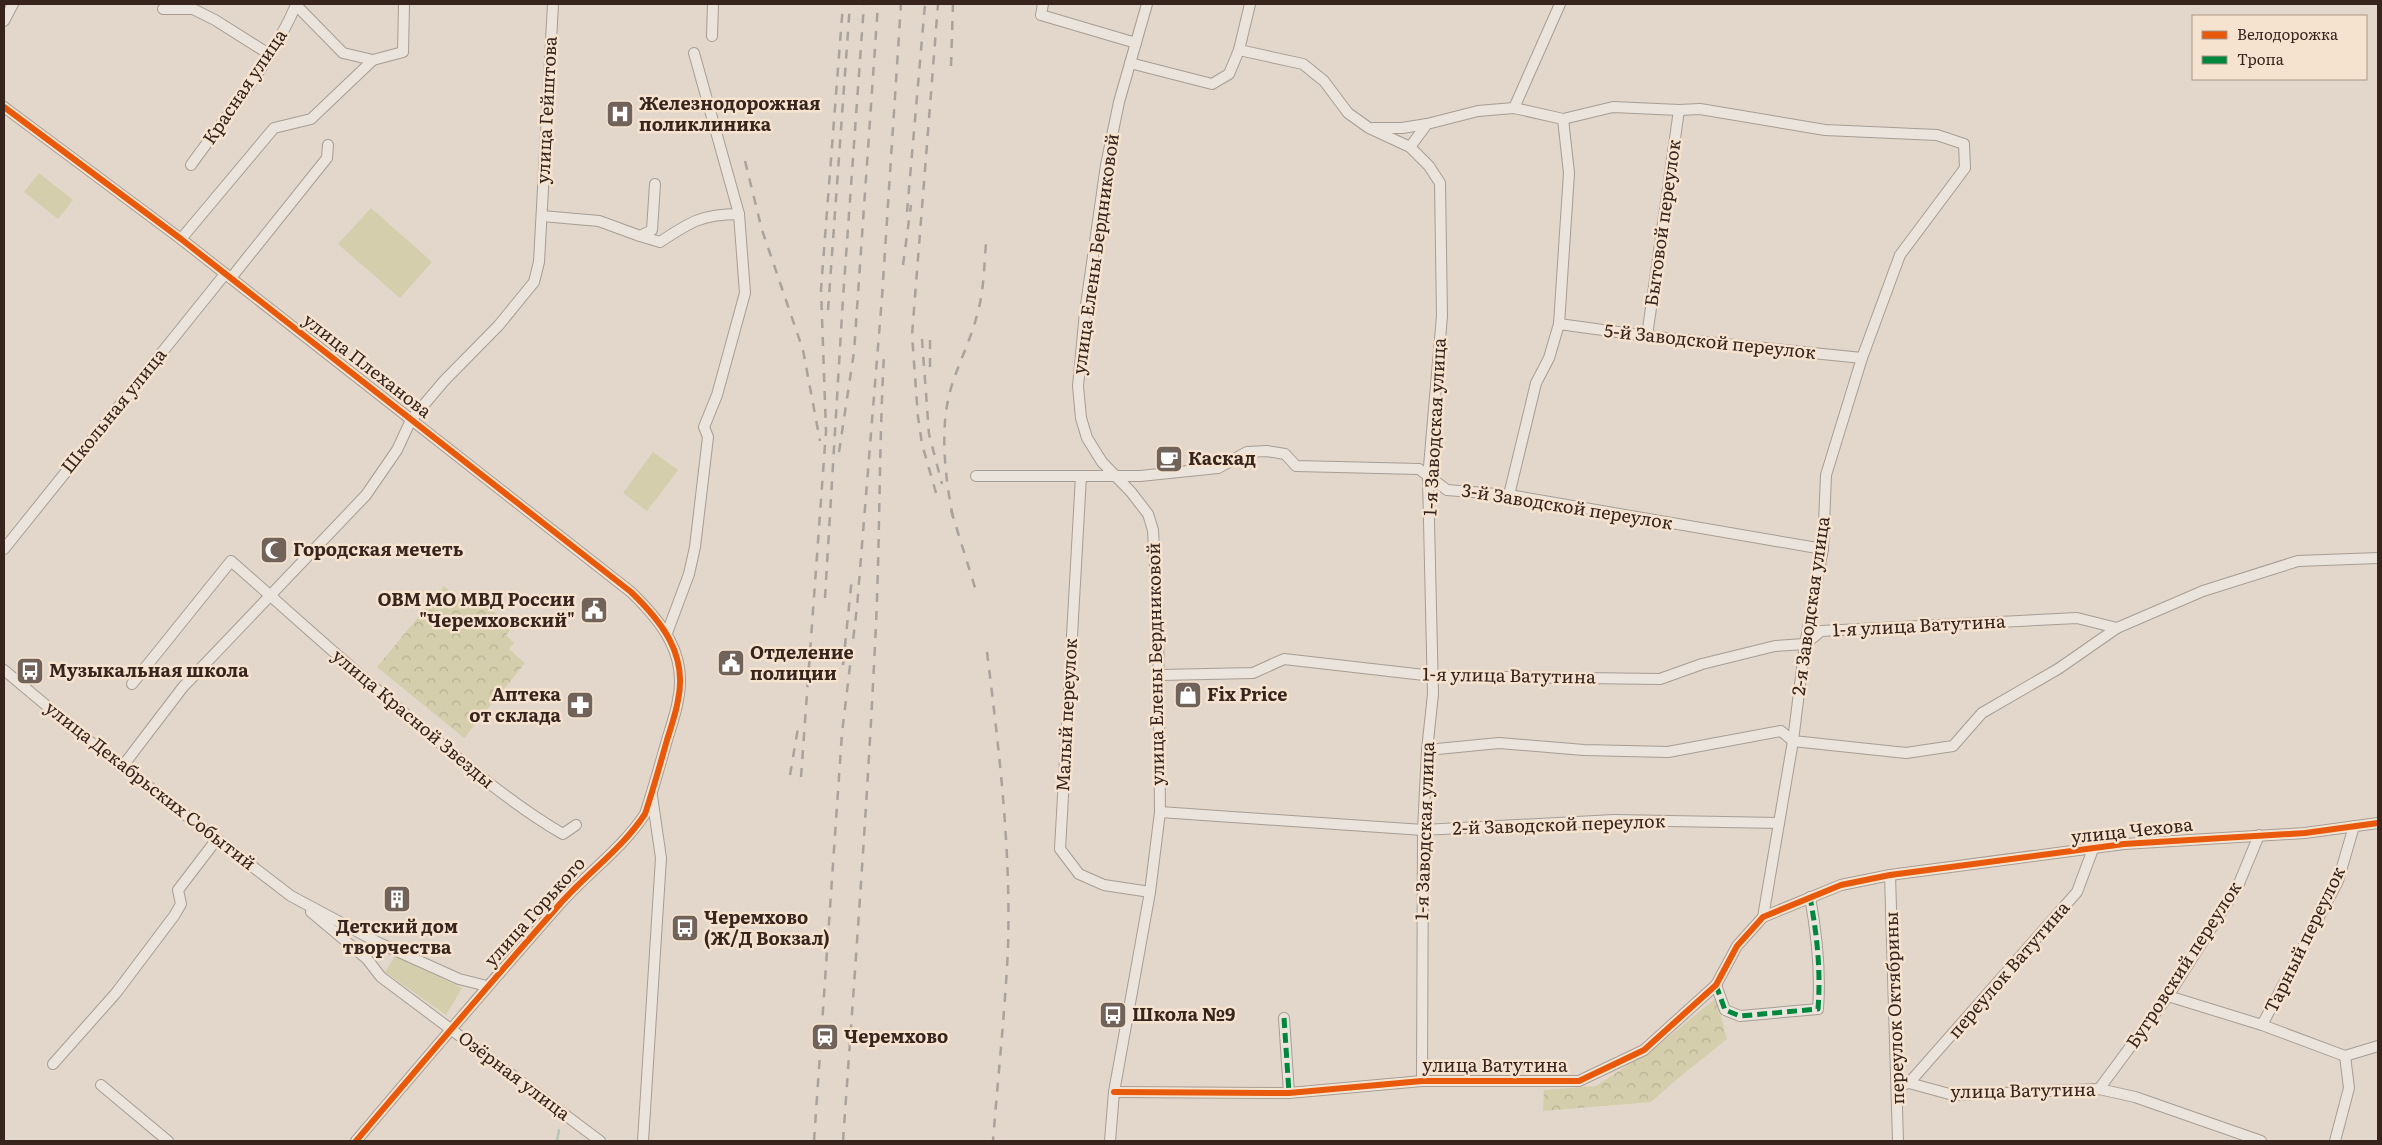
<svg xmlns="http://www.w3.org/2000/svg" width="2382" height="1145" font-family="Literata,serif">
<defs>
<pattern id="forest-crowns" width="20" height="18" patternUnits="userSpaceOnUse" patternTransform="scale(1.25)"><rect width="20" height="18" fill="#d5ceac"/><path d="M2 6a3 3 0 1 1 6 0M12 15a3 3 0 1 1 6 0" fill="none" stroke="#b7b194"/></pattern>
</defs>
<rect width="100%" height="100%" fill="#e2d7ca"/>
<!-- grass -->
<g fill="#d5ceac">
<polygon points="39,173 73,200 58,219 24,192"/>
<polygon points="371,208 432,262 400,298 338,244"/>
<polygon points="653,452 678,470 647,511 623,493"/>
<polygon points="395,956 462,988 446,1015 385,972"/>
</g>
<!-- forest -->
<g fill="url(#forest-crowns)">
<polygon points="444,586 470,608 478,599 513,627 506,635 514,643 509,649 525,663 464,738 377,667"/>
<polygon points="1716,998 1727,1039 1676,1080 1651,1102 1543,1111 1544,1090 1596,1086 1660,1044"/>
</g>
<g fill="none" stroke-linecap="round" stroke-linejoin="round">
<!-- stream -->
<polyline stroke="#b6c6b9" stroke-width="2.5" points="557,1141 559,1130"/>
<!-- minor casing -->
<g stroke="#a79d94" stroke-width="12">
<g id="minor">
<polyline points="1043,4 1041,15 1136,43"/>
<polyline points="163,9 193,9 215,20 269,54"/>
<polyline points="4,21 13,4"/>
<polyline points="712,36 713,4"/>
<polyline points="1239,50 1250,4"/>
<polyline points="1130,63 1212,84 1229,74 1239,50 1303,64 1324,81 1348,113 1369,128 1410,147 1429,166 1440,183 1442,316 1428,478 1433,694 1427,750 1423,830 1422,1081"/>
<path d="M4,107L181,239L631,592C661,621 688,654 678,700C676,713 671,727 667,740C660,765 653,790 645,814C622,849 586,874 559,905C490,983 423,1062 356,1141"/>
<polyline points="1514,108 1560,4"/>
<polyline points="1563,119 1613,107 1679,110 1700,109 1825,130 1937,135 1964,144 1965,168 1900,255 1862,358 1826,475 1823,549 1805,644 1793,741 1763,917"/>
<polyline points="1373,128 1402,128 1427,124"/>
<polyline points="1410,147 1427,124 1478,111 1514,108 1563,119 1569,173 1559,324 1549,358 1536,383 1509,495"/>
<path d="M191,165C228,113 271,63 296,5L343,53L373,60L403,52L404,4"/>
<polyline points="542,216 599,221 640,236 652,230 655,184"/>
<path d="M640,236L660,242C690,222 702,214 739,214"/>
<polyline points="181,239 274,128 311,119 373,60"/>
<polyline points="231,278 327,158 328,145"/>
<polyline points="1559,324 1647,336 1862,358"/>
<polyline points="1647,336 1679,110"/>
<polyline points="976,476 1140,476 1218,468 1247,452 1267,451 1285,454 1296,466 1419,469 1447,490 1509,495 1823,549"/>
<polyline points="1081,476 1060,849 1079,874 1104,885 1150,892"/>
<polyline points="4,549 225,274"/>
<polyline points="667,633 689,574 695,547 708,437 704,427 717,395 745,293 739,214 694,53"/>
<polyline points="4,670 84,737 291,896 379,943 459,979 487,986"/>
<polyline points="1160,675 1253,673 1284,659 1433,676 1660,679 1702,664 1775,646 1805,644 1821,631 2077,618 2117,628 2203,591 2298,561 2378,558"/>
<path d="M132,684L231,561C297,619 362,678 429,734C472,770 515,806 563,834L576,825"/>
<polyline points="1427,750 1499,743 1584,750 1668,752 1781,731 1793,741 1906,753 1953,746 1982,713 2058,669 2117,628"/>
<polyline points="122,767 183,687 366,495 397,450 411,420 444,381 499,325 534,282 539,262 553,4"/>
<polyline points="1160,812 1423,830 1614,820 1779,823"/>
<polyline points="1890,875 1898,1141"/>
<polyline points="311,912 367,959 381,977 600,1141"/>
<path d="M1716,985L1725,1010L1740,1016L1818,1009C1821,970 1817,935 1810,897"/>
<polyline points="2168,996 2262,1025 2345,1056 2349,1088 2335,1141"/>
<polyline points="1284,1018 1289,1093"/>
<polyline points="2262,1025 2338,881 2354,826"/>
<polyline points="2345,1056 2378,1046"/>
<polyline points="53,1064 116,993 174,916 181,904 178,890 217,839"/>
<polyline points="1909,1083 2077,892 2093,849"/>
<polyline points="101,1085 168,1141"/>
<polyline points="1898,1086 1909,1083 1953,1095 2099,1089 2135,1097 2261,1141"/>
<polyline points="2099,1089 2168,996 2238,886 2259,835"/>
<polyline points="1114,1092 1289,1093 1422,1081 1579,1081 1644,1050 1716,985 1737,946 1763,917 1841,885 1890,875 2124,844 2305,833 2378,823"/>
<polyline points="643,1141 661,858 652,796"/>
<polyline points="1110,1141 1114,1092 1150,892 1160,812 1158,619 1153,530 1148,514 1131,492 1102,462 1087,438 1081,418 1078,386 1085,312 1106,165 1119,102 1147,4"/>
</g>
</g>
<!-- minor -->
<use href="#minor" stroke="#eae4dc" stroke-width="10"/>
<!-- rail -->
<g stroke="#aaa29c" stroke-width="2.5" stroke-dasharray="9 9" stroke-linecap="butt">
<polyline points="951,66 953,4"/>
<polyline points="745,161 762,230 803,350 820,441"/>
<polyline points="907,212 925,4"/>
<polyline points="903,265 911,205"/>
<polyline points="828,310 850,4"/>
<polyline points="922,339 929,434 942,484"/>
<polyline points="930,340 930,367"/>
<polyline points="839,452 854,352 878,4"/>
<polyline points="936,493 922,444 918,417 912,335 938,4"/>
<polyline points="951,510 977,594"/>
<path d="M953,517C946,484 941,439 947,406C952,374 969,347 977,315C984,292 984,267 986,243"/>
<polyline points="825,598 843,298 864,4"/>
<path d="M987,652C999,749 1011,849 1008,948C1005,1012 998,1077 993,1141"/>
<polyline points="843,665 852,577"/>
<polyline points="790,775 798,728"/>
<polyline points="801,777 826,431 821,289 843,4"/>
<polyline points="814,1141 842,733 857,607 882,297 901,4"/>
<path d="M843,1141C855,969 868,797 876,624C880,534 879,445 884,355"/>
</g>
<!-- quiet -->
<g stroke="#00873e" stroke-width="5" stroke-dasharray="10 5" stroke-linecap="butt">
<path d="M1716,985L1725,1010L1740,1016L1818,1009C1821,970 1817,935 1810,897"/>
<polyline points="1284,1018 1289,1093"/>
</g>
<!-- cycleway casing -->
<g stroke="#f5e3cf" stroke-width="9">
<g id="cycleway">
<path d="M4,107L181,239L631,592C661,621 688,654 678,700C676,713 671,727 667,740C660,765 653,790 645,814C622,849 586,874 559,905C490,983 423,1062 356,1141"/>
<polyline points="1114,1092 1289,1093 1422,1081 1579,1081 1644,1050 1716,985 1737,946 1763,917 1841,885 1890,875 2124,844 2305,833 2378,823"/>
</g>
</g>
<!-- cycleway -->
<use href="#cycleway" stroke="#e8590c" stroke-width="6"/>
</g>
<!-- icons -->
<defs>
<g id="hospital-square" transform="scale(1.4375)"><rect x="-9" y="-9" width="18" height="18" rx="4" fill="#72635a" stroke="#f5e3cf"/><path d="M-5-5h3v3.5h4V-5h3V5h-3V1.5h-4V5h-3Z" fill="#fff"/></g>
<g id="cafe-square" transform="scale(1.4375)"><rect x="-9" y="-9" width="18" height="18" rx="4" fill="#72635a" stroke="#f5e3cf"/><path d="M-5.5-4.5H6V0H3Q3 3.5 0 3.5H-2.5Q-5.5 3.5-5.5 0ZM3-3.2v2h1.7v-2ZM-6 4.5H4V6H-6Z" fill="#fff"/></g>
<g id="mosque-square" transform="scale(1.4375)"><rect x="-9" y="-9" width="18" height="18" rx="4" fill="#72635a" stroke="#f5e3cf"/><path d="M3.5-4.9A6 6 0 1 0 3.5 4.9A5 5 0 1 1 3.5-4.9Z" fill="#fff"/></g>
<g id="civic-square" transform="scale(1.4375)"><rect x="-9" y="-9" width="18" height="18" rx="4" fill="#72635a" stroke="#f5e3cf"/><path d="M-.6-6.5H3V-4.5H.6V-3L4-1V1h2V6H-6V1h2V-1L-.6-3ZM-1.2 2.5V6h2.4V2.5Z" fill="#fff"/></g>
<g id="bus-square" transform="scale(1.4375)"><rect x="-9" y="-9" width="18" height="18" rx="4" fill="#72635a" stroke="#f5e3cf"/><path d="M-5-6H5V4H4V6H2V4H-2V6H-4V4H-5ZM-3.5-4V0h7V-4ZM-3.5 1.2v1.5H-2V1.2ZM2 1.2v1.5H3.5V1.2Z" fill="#fff"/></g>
<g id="shop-square" transform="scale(1.4375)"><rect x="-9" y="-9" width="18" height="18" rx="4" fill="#72635a" stroke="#f5e3cf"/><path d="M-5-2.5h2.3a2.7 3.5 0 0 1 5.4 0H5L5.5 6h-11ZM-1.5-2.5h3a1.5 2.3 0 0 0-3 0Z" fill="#fff"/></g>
<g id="pharmacy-square" transform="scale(1.4375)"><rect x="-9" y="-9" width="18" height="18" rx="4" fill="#72635a" stroke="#f5e3cf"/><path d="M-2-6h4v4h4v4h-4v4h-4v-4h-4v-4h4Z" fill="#fff"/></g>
<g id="building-square" transform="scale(1.4375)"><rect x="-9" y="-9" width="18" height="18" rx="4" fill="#72635a" stroke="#f5e3cf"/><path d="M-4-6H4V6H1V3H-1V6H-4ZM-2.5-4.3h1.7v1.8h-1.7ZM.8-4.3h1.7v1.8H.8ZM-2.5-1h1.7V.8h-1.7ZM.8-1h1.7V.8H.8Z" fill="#fff"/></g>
<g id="station-square" transform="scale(1.4375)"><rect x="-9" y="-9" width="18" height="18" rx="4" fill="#72635a" stroke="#f5e3cf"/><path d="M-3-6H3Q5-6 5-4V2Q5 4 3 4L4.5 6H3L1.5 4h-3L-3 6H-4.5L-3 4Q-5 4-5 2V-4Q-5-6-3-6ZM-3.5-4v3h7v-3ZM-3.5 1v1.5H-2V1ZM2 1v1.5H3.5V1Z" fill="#fff"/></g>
</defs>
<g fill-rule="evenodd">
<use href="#hospital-square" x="620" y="114"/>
<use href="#cafe-square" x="1169" y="459"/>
<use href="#mosque-square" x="274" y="550"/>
<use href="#civic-square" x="594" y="610"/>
<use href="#civic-square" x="731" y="663"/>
<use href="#bus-square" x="30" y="671"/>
<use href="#shop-square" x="1188" y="695"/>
<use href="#pharmacy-square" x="580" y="705"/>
<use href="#building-square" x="397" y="899"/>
<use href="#bus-square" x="685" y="928"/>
<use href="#bus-square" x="1113" y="1015"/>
<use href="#station-square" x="825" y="1037"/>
</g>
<g text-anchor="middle" stroke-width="5" stroke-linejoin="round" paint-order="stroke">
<!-- street labels -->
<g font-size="18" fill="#36241d" stroke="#f5e3cf">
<text transform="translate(245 87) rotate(-56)" y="6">Красная улица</text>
<text transform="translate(547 110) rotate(-87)" y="6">улица Гейштова</text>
<text transform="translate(1663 223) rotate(-82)" y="6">Бытовой переулок</text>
<text transform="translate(1096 254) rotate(-82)" y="6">улица Елены Бердниковой</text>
<text transform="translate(1710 342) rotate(6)" y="6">5-й Заводской переулок</text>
<text transform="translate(367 366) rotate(38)" y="6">улица Плеханова</text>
<text transform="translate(114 411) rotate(-51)" y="6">Школьная улица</text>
<text transform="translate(1435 427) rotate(-87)" y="6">1-я Заводская улица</text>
<text transform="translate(1567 507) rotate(9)" y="6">3-й Заводской переулок</text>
<text transform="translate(1811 606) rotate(-82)" y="6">2-я Заводская улица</text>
<text transform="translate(1919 626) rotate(-3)" y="6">1-я улица Ватутина</text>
<text transform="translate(1156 664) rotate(-91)" y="6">улица Елены Бердниковой</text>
<text transform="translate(1509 676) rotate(1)" y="6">1-я улица Ватутина</text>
<text transform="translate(1067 715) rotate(-87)" y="6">Малый переулок</text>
<text transform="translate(413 719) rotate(40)" y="6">улица Красной Звезды</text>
<text transform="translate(150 786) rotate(38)" y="6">улица Декабрьских Событий</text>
<text transform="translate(1559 825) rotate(-2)" y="6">2-й Заводской переулок</text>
<text transform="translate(1425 831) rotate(-88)" y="6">1-я Заводская улица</text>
<text transform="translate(2132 831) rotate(-6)" y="6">улица Чехова</text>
<text transform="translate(535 912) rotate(-48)" y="6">улица Горького</text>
<text transform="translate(2305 940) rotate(-64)" y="6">Тарный переулок</text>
<text transform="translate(2184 965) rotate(-57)" y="6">Бугровский переулок</text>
<text transform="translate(2009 970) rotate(-49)" y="6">переулок Ватутина</text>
<text transform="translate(1895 1008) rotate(-92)" y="6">переулок Октябрины</text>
<text x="1495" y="1072">улица Ватутина</text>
<text transform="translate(514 1076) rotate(37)" y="6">Озёрная улица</text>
<text transform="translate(2023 1091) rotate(-1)" y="6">улица Ватутина</text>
</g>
<!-- poi labels -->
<g font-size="18" font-weight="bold" fill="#36241d" stroke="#f5e3cf" text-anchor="start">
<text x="639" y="110">Железнодорожная<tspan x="639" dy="21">поликлиника</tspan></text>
<text x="1188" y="465">Каскад</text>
<text x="293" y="556">Городская мечеть</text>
<text x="575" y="606" text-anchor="end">ОВМ МО МВД России<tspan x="575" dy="21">"Черемховский"</tspan></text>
<text x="750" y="659">Отделение<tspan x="750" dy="21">полиции</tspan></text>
<text x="49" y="677">Музыкальная школа</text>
<text x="561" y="701" text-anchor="end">Аптека<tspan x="561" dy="21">от склада</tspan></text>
<text x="1207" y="701">Fix Price</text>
<text x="704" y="924">Черемхово<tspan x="704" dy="21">(Ж/Д Вокзал)</tspan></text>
<text x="397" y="933" text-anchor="middle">Детский дом<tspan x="397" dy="21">творчества</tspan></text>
<text x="1132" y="1021">Школа №9</text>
<text x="844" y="1043">Черемхово</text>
</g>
</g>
<!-- border -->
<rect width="2382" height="1145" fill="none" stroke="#36241d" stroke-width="10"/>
<!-- legend -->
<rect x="2192" y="15" width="175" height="65" fill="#f5e3cf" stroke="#a99788"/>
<rect x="2202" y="31" width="25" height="8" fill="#e8590c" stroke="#a99788"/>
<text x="2237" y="40" font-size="15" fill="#36241d">Велодорожка</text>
<rect x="2202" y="56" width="25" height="8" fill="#00873e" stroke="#a99788"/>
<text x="2237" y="65" font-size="15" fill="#36241d">Тропа</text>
</svg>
